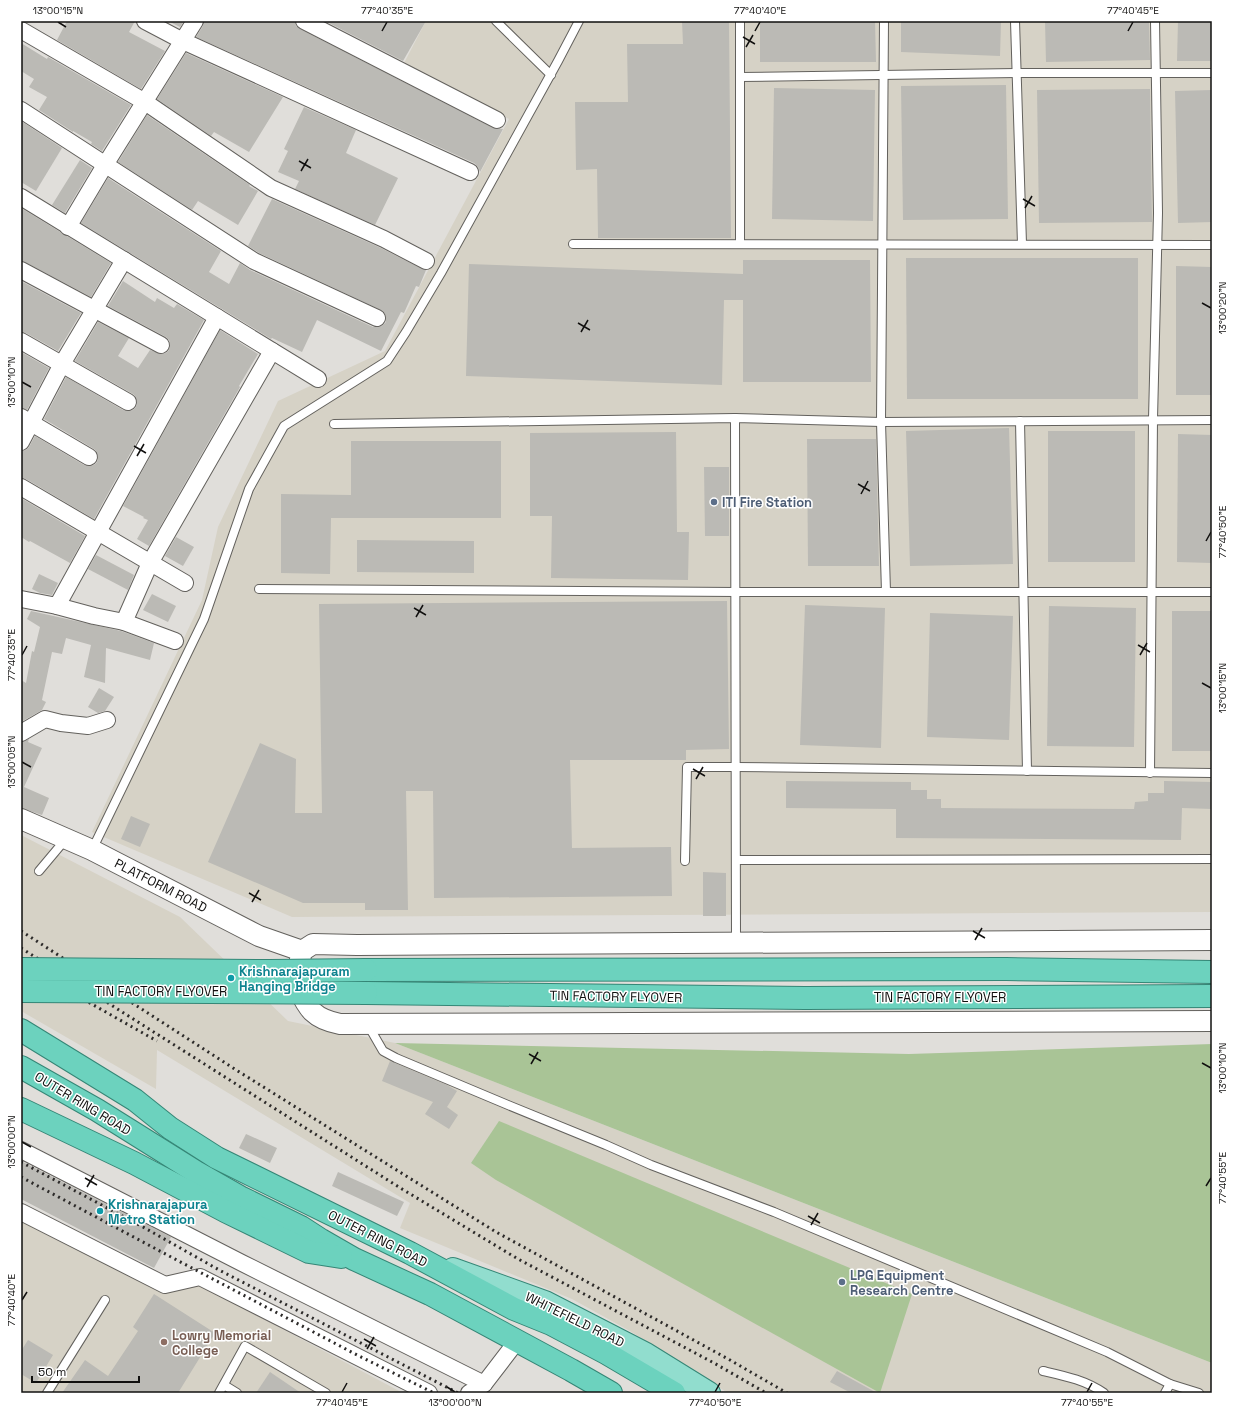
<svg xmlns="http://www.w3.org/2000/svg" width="1233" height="1414" font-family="'Space Grotesk',sans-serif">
<rect width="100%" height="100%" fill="#e0deda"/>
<!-- built -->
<g fill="#d6d2c6">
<polygon points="426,21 1212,21 1212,912 292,917 92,832 202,600 218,527 278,401 385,351 509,119 404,63"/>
<polygon points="21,835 180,917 288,1021 395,1043 1212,1363 1212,1393 728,1393 630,1331 572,1299 400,1228 410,1203 157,1050 156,1089 21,1011"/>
<polygon points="21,1216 167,1292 199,1285 403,1393 21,1393"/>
</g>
<!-- green -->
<g fill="#a9c496">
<polygon points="395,1043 909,1054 1212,1044 1212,1363"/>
<polygon points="499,1121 912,1294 880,1393 496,1180 471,1163"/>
</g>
<!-- building -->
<g fill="#bbbab5">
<polygon points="67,21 135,21 129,32 165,51 141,89 57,40"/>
<polygon points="168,21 184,21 180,27"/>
<polygon points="204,21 295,21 296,26 300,29 493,128 503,129 480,172 478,167 474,163 196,37 203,26"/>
<polygon points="325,21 426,21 403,61"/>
<polygon points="682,21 729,21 731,238 598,238 597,169 576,170 575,102 628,102 627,44 683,44"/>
<polygon points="760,21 875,21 876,62 760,62"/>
<polygon points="901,21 1001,21 1000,56 901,52"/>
<polygon points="1045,21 1149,21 1150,60 1046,62"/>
<polygon points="1178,21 1212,21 1212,61 1177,61"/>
<polygon points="21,43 47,59 48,57 131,105 102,151 91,144 92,142 73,131 73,132 39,110 47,97 29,87 34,79 21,71"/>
<polygon points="186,53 283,97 249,152 214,132 211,136 157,99"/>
<polygon points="1006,85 1008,219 903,220 901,86"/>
<polygon points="774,88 875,90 873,221 772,219"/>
<polygon points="1150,89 1152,222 1039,223 1037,90"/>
<polygon points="1212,90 1212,222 1178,223 1175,91"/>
<polygon points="304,107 356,130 346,153 398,178 375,225 295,189 299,181 278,172 288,151 284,149"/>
<polygon points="147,115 250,185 249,186 258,191 238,225 198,201 192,210 118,162"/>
<polygon points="21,121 62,148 36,191 21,182"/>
<polygon points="80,160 92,168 65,213 52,205"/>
<polygon points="108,178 221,251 209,272 229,284 240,263 250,270 373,327 377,327 382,326 386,322 386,317 384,312 381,310 259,253 248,246 272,199 381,248 422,269 426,270 419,287 416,286 404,313 401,312 381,351 317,320 302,352 272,338 271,339 81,223"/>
<polygon points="21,208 111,263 91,297 25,262 21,261"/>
<polygon points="906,258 1138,258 1138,399 907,399"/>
<polygon points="743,260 870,260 871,382 743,382 743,300 724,300 722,385 466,376 469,264 743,274"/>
<polygon points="1176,266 1212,267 1212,395 1176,395"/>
<polygon points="21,281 81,313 58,351 26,333 21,332"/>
<polygon points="123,281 155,302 157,298 174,308 177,304 204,320 94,519 26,479 21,478 21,451 26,450 29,447 35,436 84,465 89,466 94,465 97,462 98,457 97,452 94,449 44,419 66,377 123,410 128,411 133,410 136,407 137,402 136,397 133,394 75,361 98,322 129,338 118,356 138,368 150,350 161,354 166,353 169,350 170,344 169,340 166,337 108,306"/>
<polygon points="220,330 258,354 239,386 240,387 149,546 137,539 148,520 143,518 144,517 123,506"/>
<polygon points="21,352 49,368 27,410 21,408"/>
<polygon points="1009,428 1013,564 910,566 906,431"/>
<rect x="1048" y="431" width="87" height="131"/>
<polygon points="676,432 677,532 689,532 688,580 551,578 552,516 530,516 530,433"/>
<polygon points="1178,434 1212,435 1212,563 1177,562"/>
<polygon points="807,439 876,439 879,566 808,566"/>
<polygon points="351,441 501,441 501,518 331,518 330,574 281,573 281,494 351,495"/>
<polygon points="704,467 729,467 729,536 705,536"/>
<polygon points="21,498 85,536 70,563 30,541 29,542 21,537"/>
<polygon points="176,537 194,547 183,566 165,556"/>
<polygon points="357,540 474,541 474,573 357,572"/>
<polygon points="96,555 134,575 128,590 88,569"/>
<polygon points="39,574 58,583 52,595 40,593 32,589"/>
<polygon points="152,594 176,606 168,622 143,610"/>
<polygon points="727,601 729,749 686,750 686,760 570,760 572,848 671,847 672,896 434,898 433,791 406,791 408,910 365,910 365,903 303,903 208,862 260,743 296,759 295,813 322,813 319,604"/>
<polygon points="805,605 885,608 881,748 800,745"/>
<polygon points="1049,606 1136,608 1134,747 1047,746"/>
<polygon points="31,611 121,631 154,643 150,660 106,648 105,683 84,677 91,645 66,638 62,654 52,652 42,700 46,702 42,710 21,722 21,680 26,683 32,651 34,652 40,627 27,619"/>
<rect x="1172" y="611" width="40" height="140"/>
<polygon points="930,613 1013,616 1009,740 927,737"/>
<polygon points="99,688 114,697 105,711 98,713 88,707"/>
<polygon points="29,739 28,742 42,748 24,787 49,798 42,815 21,808 21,742"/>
<polygon points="786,781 911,782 911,790 927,790 927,799 941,799 941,808 1134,809 1135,802 1148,801 1148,793 1164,793 1164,781 1212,782 1212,809 1182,808 1181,840 896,838 896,809 786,808"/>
<polygon points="131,816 150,824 140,847 121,839"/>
<polygon points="703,872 726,873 726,916 703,916"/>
<polygon points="390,1061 447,1085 457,1091 447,1107 458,1115 449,1129 425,1114 433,1102 382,1081"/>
<polygon points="246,1134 277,1148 270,1163 239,1148"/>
<polygon points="21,1161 171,1237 154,1268 21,1199"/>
<polygon points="338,1172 404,1202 397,1216 332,1186"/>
<polygon points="154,1294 215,1333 178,1393 62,1393 85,1360 108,1376 138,1331 133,1327"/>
<polygon points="28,1340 53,1355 36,1383 21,1374 21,1351"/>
<polygon points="837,1371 877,1393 851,1393 830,1382"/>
<polygon points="270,1372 301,1393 256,1393"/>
</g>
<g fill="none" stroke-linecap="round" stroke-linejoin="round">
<!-- service casing -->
<g stroke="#63615d" stroke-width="10">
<g id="service">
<polyline points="496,21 551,75"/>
<polyline points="884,21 881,422 886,592"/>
<polyline points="1015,21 1022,244"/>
<polyline points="740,77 1016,73 1212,73"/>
<polyline points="573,244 1212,245"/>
<polyline points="740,244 740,21"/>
<polyline points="735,418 736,942"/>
<polyline points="1020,421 1027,771"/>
<polyline points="334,424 735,418 881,422 1212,420"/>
<polyline points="259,589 736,592 1212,592"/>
<polyline points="1150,773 1153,419 1158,213 1155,21"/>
<polyline points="92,850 204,619 249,489 284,426 387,361 406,332 441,273 558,61 579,21"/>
<polyline points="736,860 1212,859"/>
<polyline points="685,861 687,767 736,767 1212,773"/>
<polyline points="39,871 65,840"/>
<polyline points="368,1025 383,1051 396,1058 508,1105 606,1145 651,1165 774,1212 1107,1352 1170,1384 1199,1393"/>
<path d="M1043,1371C1065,1376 1085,1380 1104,1393"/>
<polyline points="224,1385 237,1393"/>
<polyline points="47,1393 105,1300"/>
<polyline points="219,1393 245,1346 326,1393"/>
<polyline points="1165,1393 1170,1384"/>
</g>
</g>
<!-- minor casing -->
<g stroke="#63615d" stroke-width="18">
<g id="minor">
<polyline points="145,21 183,41 470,172"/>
<polyline points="304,21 497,120"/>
<polyline points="21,30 145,102 271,188 384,239 426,261"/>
<polyline points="21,110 254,261 377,318"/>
<polyline points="21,197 318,379"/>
<polyline points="68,227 105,165 195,21"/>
<polyline points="21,270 161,345"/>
<polyline points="21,341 128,402"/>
<polyline points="21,417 89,457"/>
<polyline points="21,442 62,364 124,260"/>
<polyline points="21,487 185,583"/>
<polyline points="21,599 57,606 217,317"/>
<polyline points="57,606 94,616 124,622 175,641"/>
<polyline points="124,622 150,563 272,351"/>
<polyline points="21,733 45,719 61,723 88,726 107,720"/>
<polyline points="21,1150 242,1263 484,1384 517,1341"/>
<polyline points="21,1212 165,1285 200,1277 429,1393"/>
<polyline points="469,1393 484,1384"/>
</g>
</g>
<!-- tertiary casing -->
<g stroke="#63615d" stroke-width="22">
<g id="tertiary">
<polyline points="21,819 92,850 259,936 302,951"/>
<path d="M1212,940L357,945L313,944L302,951L295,982C307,1006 310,1018 340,1024L1212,1021"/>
</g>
</g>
<!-- primary casing -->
<g stroke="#358676" stroke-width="24">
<polyline id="primary" points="453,1269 545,1302 646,1354 709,1393"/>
</g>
<!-- trunk casing -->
<g stroke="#358676" stroke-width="24">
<g id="trunk">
<polyline points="366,970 1006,969 1212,972"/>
<polyline points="366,993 805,998 1212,996"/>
<polyline points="21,1030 135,1100 170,1128 217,1158 410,1253 514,1309 551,1324 606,1353 674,1393"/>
<polyline points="21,1067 97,1110 196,1172 240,1197 301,1227 321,1240 354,1259 430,1294 571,1370 611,1393"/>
<polyline points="21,1109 134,1163 225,1211 309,1252 341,1257"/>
</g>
</g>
<!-- service -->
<use href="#service" stroke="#fff" stroke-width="8"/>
<!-- minor -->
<use href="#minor" stroke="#fff" stroke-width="16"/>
<!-- tertiary -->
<use href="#tertiary" stroke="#fff" stroke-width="20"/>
<!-- primary -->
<use href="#primary" stroke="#91ddce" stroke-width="22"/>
<!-- trunk -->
<use href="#trunk" stroke="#6cd2be" stroke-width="22"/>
<!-- rail -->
<g stroke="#2c2a29" stroke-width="3" stroke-dasharray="2 4" stroke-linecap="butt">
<polyline points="21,931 233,1068 496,1232 730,1360 787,1393"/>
<polyline points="21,948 402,1189 518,1259 714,1363 766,1393"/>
<polyline points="21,964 157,1041"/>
<polyline points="21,1162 143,1227 221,1271 458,1393"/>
<polyline points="21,1177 173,1258 359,1356 434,1393"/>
</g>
<!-- trunk-bridge casing -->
<g stroke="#358676" stroke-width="24" stroke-linecap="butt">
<g id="trunk-bridge">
<polyline points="21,969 269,971 366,970"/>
<polyline points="21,991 366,993"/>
</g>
</g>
<!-- trunk-bridge -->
<use href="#trunk-bridge" stroke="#6cd2be" stroke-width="22"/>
</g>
<!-- ticks -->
<path fill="none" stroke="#11100f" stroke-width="1.5" d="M58,22L66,27M382,31L387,22M755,31L760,22M1128,31L1133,22M743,37L755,44M746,47L753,35M299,161L311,168M301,171L308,159M1023,199L1035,206M1025,208L1032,196M1202,303L1211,308M578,323L590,330M581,332L588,320M22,382L31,387M134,446L146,453M137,456L144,444M858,484L870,491M861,494L868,481M1206,541L1211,532M414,608L426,615M416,617L423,605M1138,645L1150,652M22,655L27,646M1140,655L1147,643M1202,683L1211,688M22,762L31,767M693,769L705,776M696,779L703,767M249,893L261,900M252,902L259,890M973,931L985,938M975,940L982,928M529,1054L541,1061M1202,1063L1211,1068M531,1064L538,1052M22,1142L31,1147M85,1178L97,1185M1206,1186L1211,1178M87,1187L94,1175M808,1216L820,1223M811,1225L818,1213M22,1300L27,1292M364,1339L376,1346M367,1349L374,1337M447,1387L455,1392M342,1392L347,1383M715,1392L720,1383M1087,1392L1092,1383"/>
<!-- markers -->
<g fill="#5c6f8a" stroke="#fff" stroke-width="1.5">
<circle cx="714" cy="502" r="4"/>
<circle cx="842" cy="1282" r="4"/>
</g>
<g fill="#0f9aa8" stroke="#fff" stroke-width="1.5">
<circle cx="231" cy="978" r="4"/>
<circle cx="100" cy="1211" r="4"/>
</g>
<circle fill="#8d6e63" stroke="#fff" stroke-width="1.5" cx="164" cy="1342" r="4"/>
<g text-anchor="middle" stroke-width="3" stroke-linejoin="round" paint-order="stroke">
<!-- service labels -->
<g font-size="13" font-weight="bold" fill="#4e5e75" stroke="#fff" text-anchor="start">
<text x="722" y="507">ITI Fire Station</text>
<text x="850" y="1280">LPG Equipment<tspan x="850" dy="15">Research Centre</tspan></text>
</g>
<!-- street labels -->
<g font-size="13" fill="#11100f" stroke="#fff">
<text transform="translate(161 885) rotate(27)" y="5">PLATFORM ROAD</text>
<text x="161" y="996">TIN FACTORY FLYOVER</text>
<text transform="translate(616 996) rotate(1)" y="5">TIN FACTORY FLYOVER</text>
<text x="940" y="1002">TIN FACTORY FLYOVER</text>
<text transform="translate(83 1103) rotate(31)" y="5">OUTER RING ROAD</text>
<text transform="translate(378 1238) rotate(27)" y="5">OUTER RING ROAD</text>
<text transform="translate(575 1319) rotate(26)" y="5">WHITEFIELD ROAD</text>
</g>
<!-- culture labels -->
<g font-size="13" font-weight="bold" fill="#0d838f" stroke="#fff" text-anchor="start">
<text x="239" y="976">Krishnarajapuram<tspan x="239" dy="15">Hanging Bridge</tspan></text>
<text x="108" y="1209">Krishnarajapura<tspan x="108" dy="15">Metro Station</tspan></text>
</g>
<!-- education labels -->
<g font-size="13" font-weight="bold" fill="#785e54" stroke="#fff" text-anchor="start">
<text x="172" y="1340">Lowry Memorial<tspan x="172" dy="15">College</tspan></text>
</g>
</g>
<!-- border -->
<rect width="1233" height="1414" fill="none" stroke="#ffffff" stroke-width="44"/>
<!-- scale -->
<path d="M32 1376v6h107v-6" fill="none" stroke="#11100f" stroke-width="2"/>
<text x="38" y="1376" font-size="12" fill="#11100f" stroke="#ffffff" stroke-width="3" paint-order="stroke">50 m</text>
<rect x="22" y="22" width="1189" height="1370" fill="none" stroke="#11100f" stroke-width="1.5"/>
<g font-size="10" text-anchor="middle" fill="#11100f">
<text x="58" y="14">13°00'15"N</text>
<text x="387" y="14">77°40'35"E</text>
<text x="760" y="14">77°40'40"E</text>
<text x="1133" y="14">77°40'45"E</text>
<text transform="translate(1222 308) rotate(-90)" y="4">13°00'20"N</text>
<text transform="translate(11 382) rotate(-90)" y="4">13°00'10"N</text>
<text transform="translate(1222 532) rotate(-90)" y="4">77°40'50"E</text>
<text transform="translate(11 655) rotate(-90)" y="4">77°40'35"E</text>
<text transform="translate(1222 688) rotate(-90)" y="4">13°00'15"N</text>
<text transform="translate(11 762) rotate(-90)" y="4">13°00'05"N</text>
<text transform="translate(1222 1068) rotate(-90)" y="4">13°00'10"N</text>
<text transform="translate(11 1142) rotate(-90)" y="4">13°00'00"N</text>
<text transform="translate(1222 1178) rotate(-90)" y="4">77°40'55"E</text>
<text transform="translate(11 1300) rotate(-90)" y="4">77°40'40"E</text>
<text x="342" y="1406">77°40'45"E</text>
<text x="455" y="1406">13°00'00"N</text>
<text x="715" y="1406">77°40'50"E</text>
<text x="1087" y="1406">77°40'55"E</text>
</g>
</svg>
